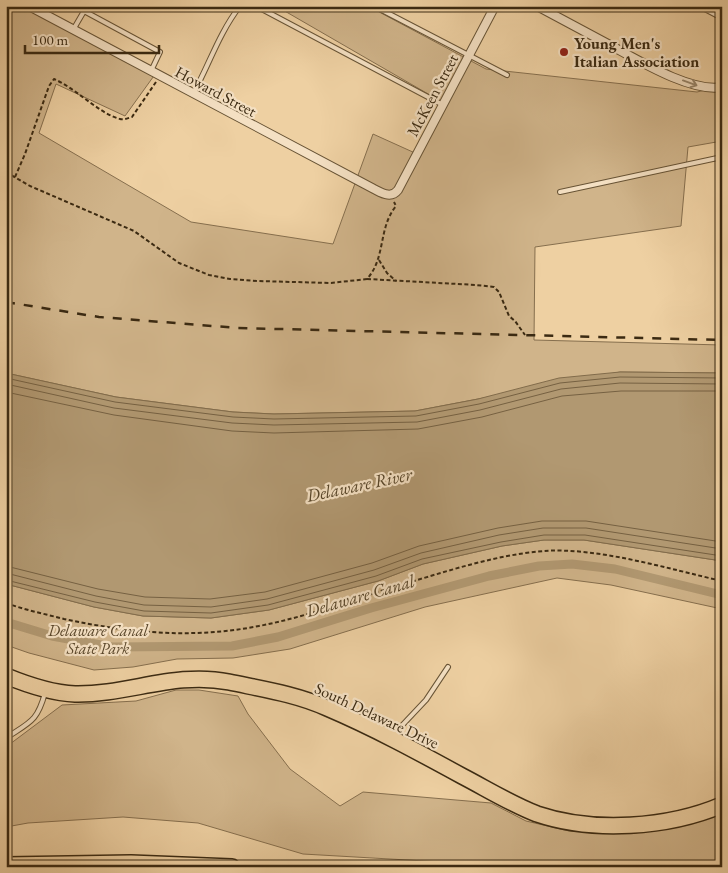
<svg xmlns="http://www.w3.org/2000/svg" width="728" height="873" font-family="'EB Garamond',serif">
<rect width="100%" height="100%" fill="#eed0a2"/>
<filter id="stains"><feTurbulence type="fractalNoise" baseFrequency=".004" numOctaves="4"/><feColorMatrix values="0 0 0 0 .2 0 0 0 0 .09 0 0 0 0 .02 0 0 0 .5 -.17"/></filter>
<radialGradient id="worn" r=".72"><stop offset=".6" stop-color="#630" stop-opacity="0"/><stop offset="1" stop-color="#630" stop-opacity=".3"/></radialGradient>
<!-- green -->
<g fill="#d0b48a" stroke="#866f4e">
<polygon points="6,6 28,6 156,73 125,116 56,84 39,133 191,222 333,244 373,134 415,153 442,102 276,6 368,6 486,69 697,92 722,86 722,141 688,147 681,226 535,247 534,340 722,345 722,373 620,372 415,411 274,414 233,412 116,397 6,373"/>
<polygon points="544,540 584,540 722,561 722,609 611,585 557,578 425,607 290,649 233,658 177,659 133,667 94,670 29,653 6,645 6,584 94,607 143,616 211,618 269,610 378,581 423,564 502,546"/>
<polygon points="176,690 199,690 238,696 248,714 290,769 340,806 363,792 491,803 526,821 569,831 636,833 722,810 722,867 529,867 303,854 198,823 123,817 28,823 6,827 6,747 62,705 136,701"/>
</g>
<!-- water -->
<polygon fill="#b19871" stroke="#826c4b" points="620,372 722,373 722,561 584,540 544,540 502,546 423,564 378,581 269,610 211,618 143,616 94,607 6,584 6,373 116,397 233,412 274,414 415,411 478,399 559,378"/>
<g fill="none" stroke-linecap="round" stroke-linejoin="round">
<!-- shore -->
<g stroke="#766142" stroke-width="1">
<polyline points="6,378 115,402 233,417 274,419 416,416 479,404 560,383 620,377 722,378"/>
<polyline points="6,384 114,408 232,423 274,425 417,422 480,410 561,389 620,383 722,384"/>
<polyline points="6,392 114,415 232,431 274,433 418,429 482,417 562,396 621,391 722,391"/>
<polyline points="6,566 98,589 145,597 210,599 265,592 372,563 419,546 498,528 542,521 586,521 722,542"/>
<polyline points="6,573 96,596 144,605 211,607 267,599 374,570 421,553 499,535 543,528 586,528 722,549"/>
<polyline points="6,580 95,602 144,611 211,613 268,605 376,576 422,559 501,542 544,535 585,535 722,556"/>
</g>
<!-- canal -->
<polyline stroke="#b19871" stroke-width="9" points="6,622 52,636 112,647 232,646 278,637 371,608 489,576 539,566 572,564 615,569 722,595"/>
<!-- lane casing -->
<g stroke="#685436" stroke-width="6">
<g id="lane">
<polyline points="256,6 443,105"/>
<polyline points="374,6 507,75"/>
<polyline points="699,6 722,18"/>
<polyline points="84,11 160,52 151,71"/>
<polyline points="73,30 87,6"/>
<path d="M193,94C209,65 219,33 240,6"/>
<polyline points="560,192 722,157"/>
<polyline points="393,735 426,700 448,667"/>
<path d="M6,738C30,722 37,722 45,693"/>
</g>
</g>
<!-- street casing -->
<g stroke="#685436" stroke-width="10">
<g id="street">
<path d="M29,6L374,189C382,193 391,199 398,190L495,6"/>
<path d="M537,6C561,19 584,31 608,44C636,59 691,93 722,87"/>
</g>
</g>
<!-- highway casing -->
<g stroke="#3b2a12" stroke-width="18">
<g id="highway">
<path d="M6,676C28,685 51,693 75,694C128,695 175,671 229,682C262,689 296,694 327,708C374,728 418,752 462,776C487,789 511,804 537,814C593,833 668,828 722,805"/>
<polyline points="6,865 131,863 232,867"/>
</g>
</g>
<!-- path -->
<g stroke="#3b2a12" stroke-width="2" stroke-dasharray="4 2.5" stroke-linecap="butt">
<path d="M6,172L30,186L134,231L179,263L209,275L230,279L257,281L331,283L367,279C386,258 378,228 396,206L394,202"/>
<path d="M15,177L25,154L49,86L54,79C77,89 98,113 120,119C124,120 128,118 132,117L156,82"/>
<polyline points="379,260 387,273 396,281"/>
<polyline points="367,279 476,285 494,287 499,292 509,316 515,321 525,335"/>
<path d="M6,603C25,610 45,614 64,619C130,633 192,639 259,626C306,617 351,600 397,586C445,572 494,555 544,551C597,547 669,569 722,581"/>
</g>
<!-- lane -->
<use href="#lane" stroke="#f4e0c3" stroke-width="4"/>
<!-- street -->
<use href="#street" stroke="#f4e0c3" stroke-width="8"/>
<!-- highway -->
<use href="#highway" stroke="#eed0a2" stroke-width="15"/>
<!-- rail -->
<polyline stroke="#3b2a12" stroke-width="2.5" stroke-dasharray="9 9" stroke-linecap="butt" points="6,302 99,317 238,328 722,340"/>
</g>
<!-- one-way arrows -->
<defs><path id="oneway-shaft" d="M-6 0H5M1.5-3L5.5 0L1.5 3" fill="none" stroke-width="1.6" stroke-linecap="round" stroke-linejoin="round" transform="scale(1.25)"/></defs>
<use stroke="#98856a" href="#oneway-shaft" transform="translate(690 83) rotate(20)"/>
<!-- markers -->
<circle fill="#8f2418" stroke="#f4e0c3" stroke-width="2" cx="564" cy="52" r="5"/>
<g text-anchor="middle" stroke-width="4.5" stroke-linejoin="round" paint-order="stroke">
<!-- poi labels -->
<g font-size="16" font-weight="bold" fill="#3b2a12" stroke="#f4e0c3" text-anchor="start">
<text x="574" y="49">Young Men's<tspan x="574" dy="18">Italian Association</tspan></text>
</g>
<!-- street labels -->
<g font-size="16" fill="#3b2a12" stroke="#f4e0c3">
<text transform="translate(216 91) rotate(28)" y="6">Howard Street</text>
<text transform="translate(432 95) rotate(-62)" y="6">McKeen Street</text>
<text transform="translate(377 715) rotate(25)" y="6">South Delaware Drive</text>
</g>
<!-- park labels -->
<g font-size="16" font-style="italic" fill="#59462a" stroke="#f4e0c3">
<text x="98" y="636">Delaware Canal<tspan x="98" dy="18">State Park</tspan></text>
</g>
<!-- water labels -->
<g font-size="18" font-style="italic" fill="#58462a" stroke="#f4e0c3">
<text transform="translate(359 485) rotate(-12)" y="6">Delaware River</text>
<text transform="translate(360 596) rotate(-16)" y="6">Delaware Canal</text>
</g>
</g>
<!-- margin -->
<rect width="728" height="873" fill="none" stroke="#eed0a2" stroke-width="25"/>
<rect x="8" y="8" width="713" height="858" fill="none" stroke="#3b2a12" stroke-width="2.5"/>
<rect x="12" y="12" width="703" height="848" fill="none" stroke="#3b2a12"/>
<!-- scale -->
<path d="M25 45v8h134v-8" fill="none" stroke="#3b2a12" stroke-width="2.5"/>
<text x="32" y="45" font-size="15" fill="#3b2a12" stroke="#f4e0c3" stroke-width="4" paint-order="stroke">100 m</text>
<rect width="100%" height="100%" filter="url(#stains)"/>
<rect width="100%" height="100%" fill="url(#worn)"/>
</svg>
